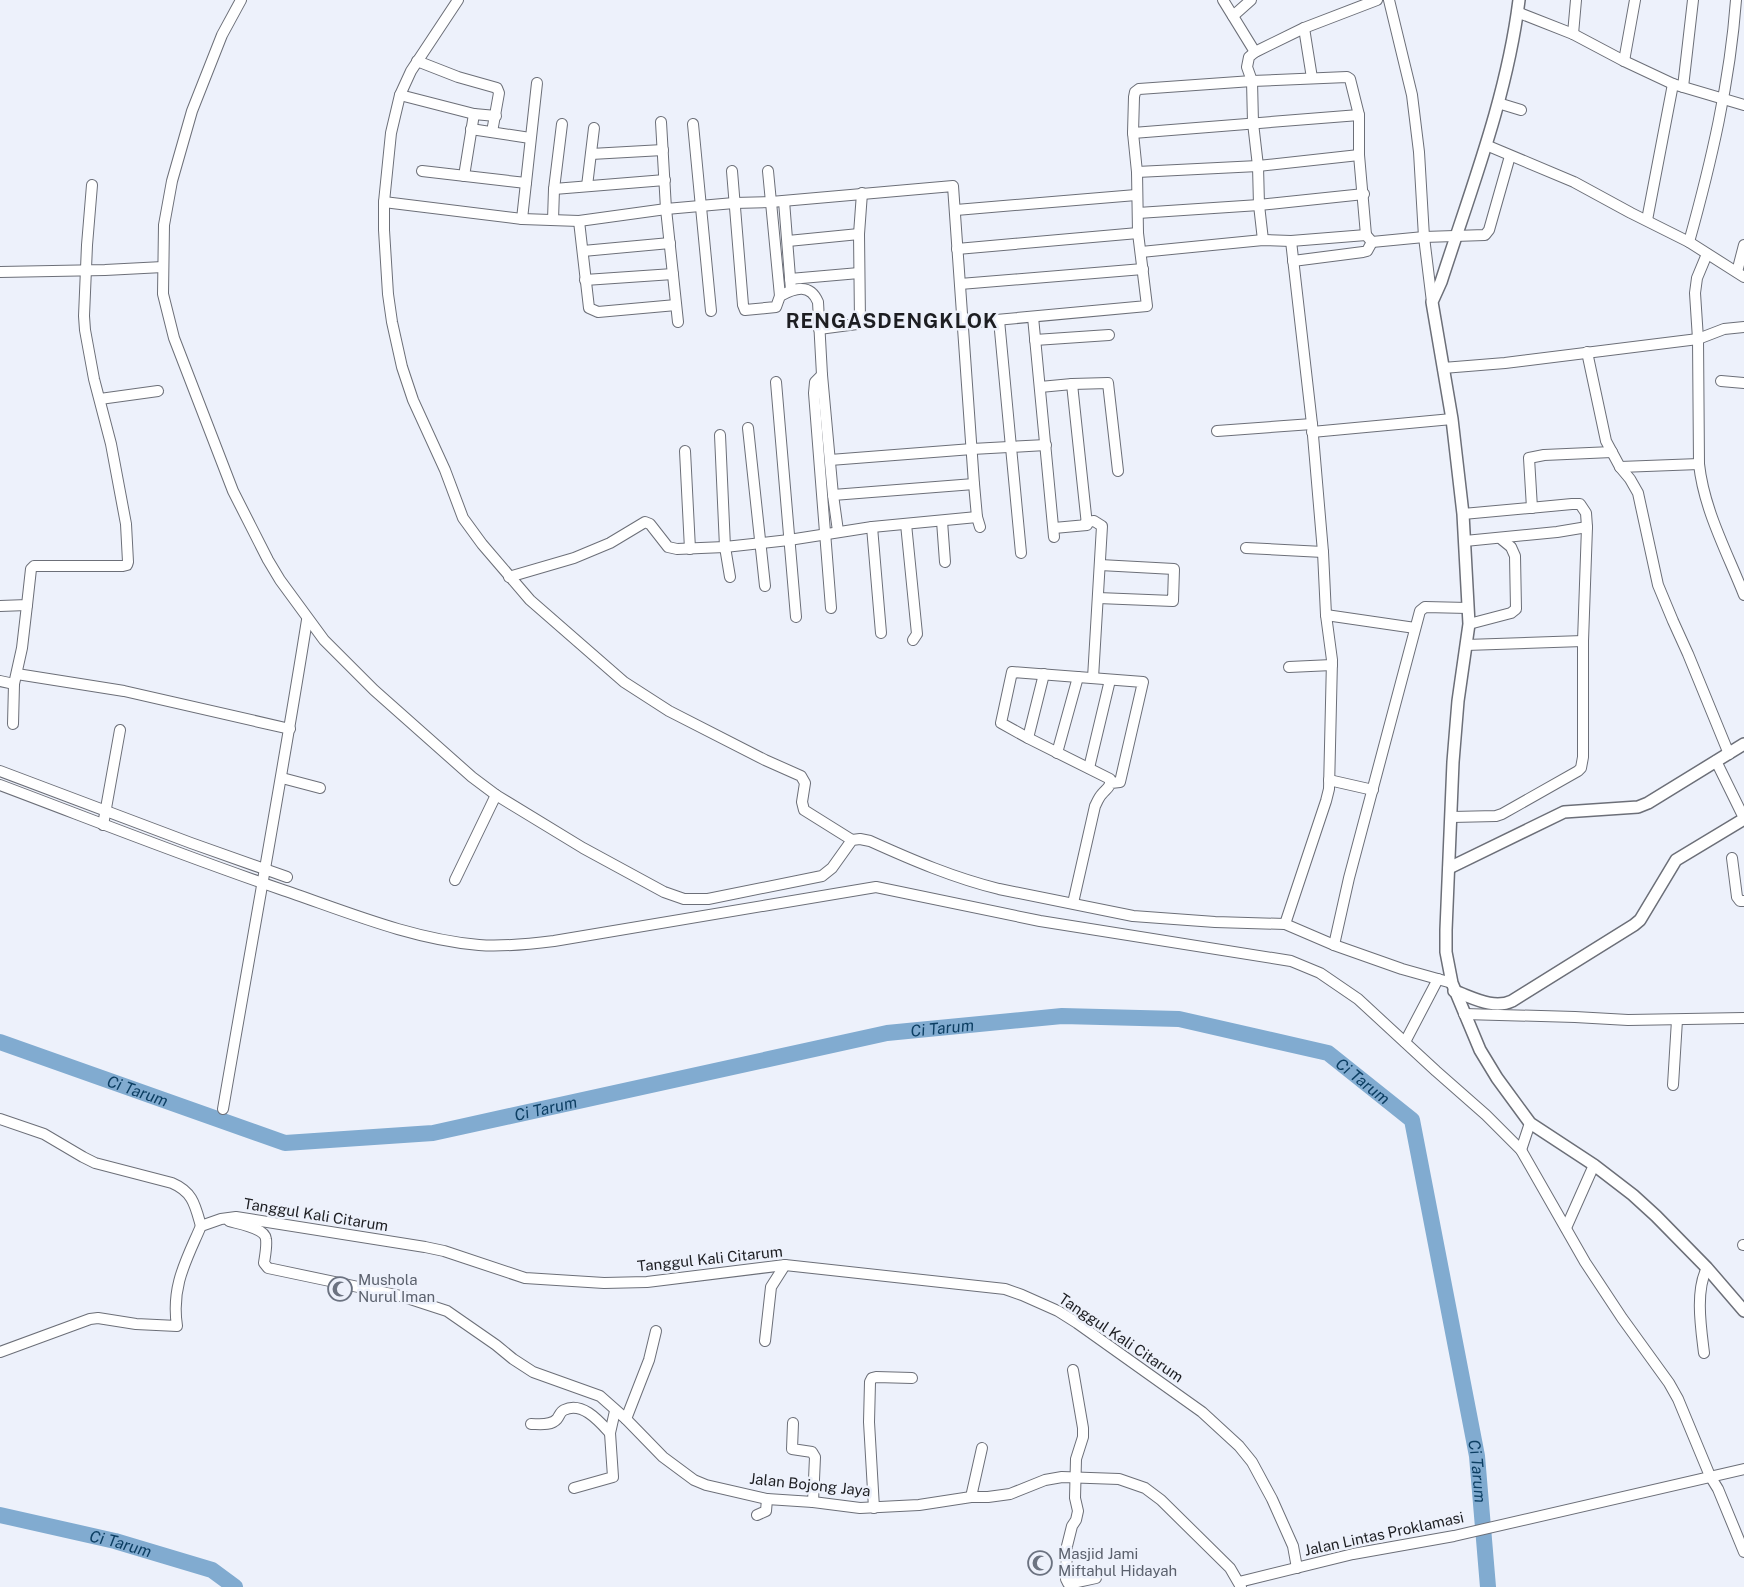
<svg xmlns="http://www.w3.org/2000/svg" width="1744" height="1587" font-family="'Public Sans',sans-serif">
<rect width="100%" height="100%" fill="#edf1fb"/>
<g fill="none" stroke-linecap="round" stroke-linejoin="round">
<!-- river -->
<g stroke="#81abd0" stroke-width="16">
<path id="s1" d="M0,1042L285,1143L433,1133L887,1033L1062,1016L1179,1019L1328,1053L1412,1120L1477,1456L1488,1587"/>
<path id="s2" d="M0,1515L115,1541L212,1570L235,1587"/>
</g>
<!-- minor casing -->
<g stroke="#6c6f78" stroke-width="12">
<g id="minor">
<path d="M241,0L222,35L192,111L172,181L164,225L163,294L174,338L233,491L268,560L280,580L324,640L374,690L472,777L496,795L583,848L664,892L684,899H708L822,876L832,868L852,840L860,839L870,841C912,860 954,878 999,889L1133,916L1215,922L1285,924L1334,945L1402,969L1452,983"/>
<polyline points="458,0 411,71 400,95 391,133 384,202 384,230 388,294 392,322 402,367 413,400 445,470 463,518 482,544 530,600 624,682 669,711 765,760 801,776 805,783 802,802 804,810 852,840"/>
<polyline points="1223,0 1255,52"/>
<polyline points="1389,0 1412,95 1419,152 1424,237 1432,302"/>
<polyline points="1517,12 1573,34 1624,61 1673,84 1744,105"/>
<polyline points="1233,16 1251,0"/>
<polyline points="1304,28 1312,78"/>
<polyline points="1573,34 1576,0"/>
<polyline points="417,61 458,77 497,88 499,93 492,132"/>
<polyline points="1624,61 1635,0"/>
<polyline points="1683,87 1693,0"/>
<polyline points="400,95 474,114 496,116"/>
<polyline points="1498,103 1521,110"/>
<polyline points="661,122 666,209 678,322"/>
<polyline points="693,124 711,311"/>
<polyline points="471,129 530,138"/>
<polyline points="1133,133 1359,115"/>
<polyline points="1486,145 1574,182 1631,213 1689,242 1744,277"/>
<polyline points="591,154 663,150"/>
<polyline points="422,171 526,183"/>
<path d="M732,171L743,305L745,310L776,307L780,296C795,288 810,283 818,302L822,375L833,495L838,531"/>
<polyline points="768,171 780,296"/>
<polyline points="1137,172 1258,166 1359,155"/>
<polyline points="464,176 474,114"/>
<polyline points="587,186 594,128"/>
<polyline points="554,189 665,180"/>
<polyline points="784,201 791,290"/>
<polyline points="384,202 522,219 579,221 666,209 734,203 771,202 953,186 974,484 977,517 980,527"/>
<polyline points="956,210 1136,195"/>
<polyline points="1138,213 1259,205 1364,194"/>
<polyline points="522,219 537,83"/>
<polyline points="553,220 554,189 562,124"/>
<polyline points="1647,220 1673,84"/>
<polyline points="579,221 589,308 598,312 676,305"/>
<polyline points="1263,240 1259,205 1258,166 1253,123 1252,81 1247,67 1249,57 1255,52 1304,28 1377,0"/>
<polyline points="788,241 859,234"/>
<polyline points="1372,242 1424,237 1485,235 1489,230 1510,156"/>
<path d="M1689,242C1711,163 1730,82 1736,0"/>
<polyline points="957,249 1138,233"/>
<polyline points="583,251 670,243"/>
<polyline points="1141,252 1263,240 1291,241 1366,235 1372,242"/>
<path d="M1707,254L1697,278L1695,293L1698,339L1699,464C1704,510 1727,552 1744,595"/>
<polyline points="1293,261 1363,252 1367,251 1372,242"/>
<polyline points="0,272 105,270 163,267"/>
<polyline points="1737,272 1744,245"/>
<polyline points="790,279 859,273"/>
<polyline points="585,280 673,274"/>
<polyline points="960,284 1143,269"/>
<polyline points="1033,317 1054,537"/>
<polyline points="999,320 1021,553"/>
<polyline points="963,323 1147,306 1138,233 1137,172 1133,133 1134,97 1135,92 1139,89 1252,81 1347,77 1350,79 1359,115 1359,155 1366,235"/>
<polyline points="819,329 857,324 860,321 859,234 862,193"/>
<polyline points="1035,340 1109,335"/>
<polyline points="1587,352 1606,441 1620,467 1630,479 1638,493 1658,585 1673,621 1688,654 1729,754"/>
<polyline points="1443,368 1505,363 1698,339 1724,329 1744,327"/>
<polyline points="822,375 815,382 814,393 831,608"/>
<polyline points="1721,381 1744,383"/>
<polyline points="776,382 796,617"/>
<polyline points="1040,387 1072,384 1108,383 1118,471"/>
<polyline points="100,399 158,391"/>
<polyline points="748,428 765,586"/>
<polyline points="1217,431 1312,424"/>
<polyline points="1312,432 1452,419"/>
<polyline points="720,435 725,547 730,577"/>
<polyline points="685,451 690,549"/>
<polyline points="830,460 972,449 1046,445"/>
<polyline points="1620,467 1699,464"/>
<polyline points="833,495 974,484"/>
<polyline points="1532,508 1529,458 1544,455 1612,452"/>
<polyline points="942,521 945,562"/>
<polyline points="1086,522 1094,521 1102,526 1093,678"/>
<polyline points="906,524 917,634 913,640"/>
<polyline points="872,527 881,633"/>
<polyline points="1054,528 1087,525 1072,384"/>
<polyline points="1465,541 1557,532 1587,527"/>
<polyline points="1246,548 1323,552"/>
<polyline points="509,577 574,558 610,543 645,522 650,524 668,547 677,549 725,547 789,540 872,527 977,517"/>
<polyline points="1098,598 1173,601 1174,569 1100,565"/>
<polyline points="0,606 27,605 31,569 34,566 123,566 127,565 128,562 126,524 111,444 94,379 85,330 84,316 87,245 92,185"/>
<polyline points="1326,615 1415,628"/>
<polyline points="1469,624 1511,613 1516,609 1515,556 1511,547 1500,538"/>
<polyline points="1466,645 1583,641"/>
<polyline points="1289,667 1332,665"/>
<polyline points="17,674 124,691 290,729"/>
<polyline points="0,681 14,684"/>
<polyline points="13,724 14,684 22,648 27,605"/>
<polyline points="1028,738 1044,674"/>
<polyline points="1057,753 1078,677"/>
<polyline points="1716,761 1744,818"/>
<polyline points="1089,768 1110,680"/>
<polyline points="0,771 191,843 287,877"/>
<polyline points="282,778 320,788"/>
<polyline points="1329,780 1373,790"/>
<path d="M0,785C93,820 186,857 280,889C345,911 410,939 479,945C504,947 530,944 554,941L876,887L1040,921L1291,961L1320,973L1358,999L1436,1071L1486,1115L1521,1150L1585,1262L1622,1318L1669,1383L1678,1399L1710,1476L1718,1489L1744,1552"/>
<polyline points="1452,817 1496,816 1502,814 1578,771 1581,768 1583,757 1583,641 1587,527 1586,513 1580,504 1572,504 1463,514"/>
<polyline points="103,825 120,730"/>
<polyline points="1732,858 1737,897 1740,901 1744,901"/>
<polyline points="455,880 496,795"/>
<path d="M1073,903L1095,806C1097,802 1099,797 1102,794C1107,788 1111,787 1110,779L1028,738L1001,723L1012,672L1143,682L1120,782L1111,783"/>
<polyline points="1285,924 1326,801 1329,789 1332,660 1326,615 1323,552 1312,424 1291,241"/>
<polyline points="1334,945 1349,878 1420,611 1425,607 1468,608"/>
<polyline points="1464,1014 1575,1017 1628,1020 1744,1018"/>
<polyline points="1405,1042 1438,979"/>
<polyline points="1673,1085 1677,1020"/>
<path d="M223,1109C251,946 281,783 307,620"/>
<path d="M0,1119L44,1134L83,1157L95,1163L172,1183C193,1192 195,1205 201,1226"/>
<polyline points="1521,1150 1530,1123"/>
<path d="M229,1221C239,1224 265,1228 266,1239C267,1247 265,1256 264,1263L268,1268L401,1296L447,1311L496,1345L513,1359L533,1372L600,1396L626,1419L663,1457L694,1480L706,1485L767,1499L813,1502L860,1508L919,1505L971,1497H988L1010,1494L1045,1480L1062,1477L1119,1479L1145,1488L1161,1500L1230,1568L1241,1587"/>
<polyline points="1566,1228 1594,1165"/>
<polyline points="1743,1245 1744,1245"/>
<polyline points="765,1341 771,1287 785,1265"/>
<path d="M0,1352L90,1319L98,1318L136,1324L177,1326C171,1286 186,1261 201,1226L221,1219L236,1217L425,1247L444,1251L525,1278L604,1283L647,1282L785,1265L1005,1289L1022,1295L1058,1311L1077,1323L1202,1412L1239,1446L1252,1462L1272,1499L1293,1546L1297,1568"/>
<path d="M1704,1353C1701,1328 1695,1291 1707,1268"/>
<polyline points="1073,1370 1083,1428 1083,1437 1076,1459 1075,1498 1078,1511 1076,1520 1072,1526 1067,1546 1066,1579 1068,1583 1073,1583 1096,1578"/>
<polyline points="626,1419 649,1360 656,1331"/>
<polyline points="793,1423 792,1449 812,1452 815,1457 813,1502"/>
<path d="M531,1424C539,1424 551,1426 557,1419C560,1415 560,1412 564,1410C582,1401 599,1421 610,1433"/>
<polyline points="574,1488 613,1477 610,1433 615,1411"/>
<polyline points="971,1497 982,1448"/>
<polyline points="874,1508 869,1422 870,1382 872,1378 876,1377 912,1378"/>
<polyline points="757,1515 766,1511 767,1499"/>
<polyline points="1239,1582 1353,1554 1454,1536 1744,1469"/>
</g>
</g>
<!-- tertiary casing -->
<g stroke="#6c6f78" stroke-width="14">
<g id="tertiary">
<path d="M1519,0C1507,97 1471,189 1441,282L1432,302L1452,419L1463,514L1469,624L1458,701L1453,762L1446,930V952L1452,983L1480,1050L1497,1078L1530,1123L1594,1165L1633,1195L1656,1216L1707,1268L1744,1311"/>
<polyline points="1449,868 1564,812 1638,807 1648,803 1744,744"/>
<path d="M1454,991C1472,997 1493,1010 1512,1001L1634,925L1640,920L1676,860L1744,819"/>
</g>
</g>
<!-- minor -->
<use href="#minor" stroke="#fff" stroke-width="10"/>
<!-- tertiary -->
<use href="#tertiary" stroke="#fff" stroke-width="11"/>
</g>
<!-- icons -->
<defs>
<g id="mosque-ring" transform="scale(1.25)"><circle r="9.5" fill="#edf1fb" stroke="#6b7280" stroke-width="1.5"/><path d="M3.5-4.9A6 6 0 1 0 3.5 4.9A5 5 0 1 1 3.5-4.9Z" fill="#6b7280"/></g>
</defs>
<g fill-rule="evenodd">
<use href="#mosque-ring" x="340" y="1289"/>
<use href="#mosque-ring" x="1040" y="1563"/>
</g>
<g text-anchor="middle" stroke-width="5" stroke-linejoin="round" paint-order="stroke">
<!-- street labels -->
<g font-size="15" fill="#1d1e22" stroke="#edf1fb">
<text transform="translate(316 1215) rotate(9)" y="5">Tanggul Kali Citarum</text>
<text transform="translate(710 1259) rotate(-6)" y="5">Tanggul Kali Citarum</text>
<text transform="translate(1121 1338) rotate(34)" y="5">Tanggul Kali Citarum</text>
<text transform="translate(810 1485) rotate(6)" y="5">Jalan Bojong Jaya</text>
<text transform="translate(1384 1534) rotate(-12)" y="5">Jalan Lintas Proklamasi</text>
</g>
<!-- worship labels -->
<g font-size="15" fill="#5b616d" stroke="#edf1fb" text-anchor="start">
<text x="358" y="1285">Mushola<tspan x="358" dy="17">Nurul Iman</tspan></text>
<text x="1058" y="1559">Masjid Jami<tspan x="1058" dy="17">Miftahul Hidayah</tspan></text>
</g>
<!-- water labels -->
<g font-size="16" font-style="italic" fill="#0c3e62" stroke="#edf1fb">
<text dy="6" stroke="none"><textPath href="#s1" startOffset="971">Ci Tarum</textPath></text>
<text dy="6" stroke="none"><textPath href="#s1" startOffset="1406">Ci Tarum</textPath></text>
<text dy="6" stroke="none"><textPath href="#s1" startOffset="146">Ci Tarum</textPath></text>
<text dy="6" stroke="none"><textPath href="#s1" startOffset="566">Ci Tarum</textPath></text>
<text dy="6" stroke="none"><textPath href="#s1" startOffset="1826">Ci Tarum</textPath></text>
<text dy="6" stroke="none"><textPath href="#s2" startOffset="124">Ci Tarum</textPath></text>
</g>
<!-- district labels -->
<g font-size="20" font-weight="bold" letter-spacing="1" fill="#1d1e22" stroke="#edf1fb">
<text x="892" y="328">RENGASDENGKLOK</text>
</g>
</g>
</svg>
